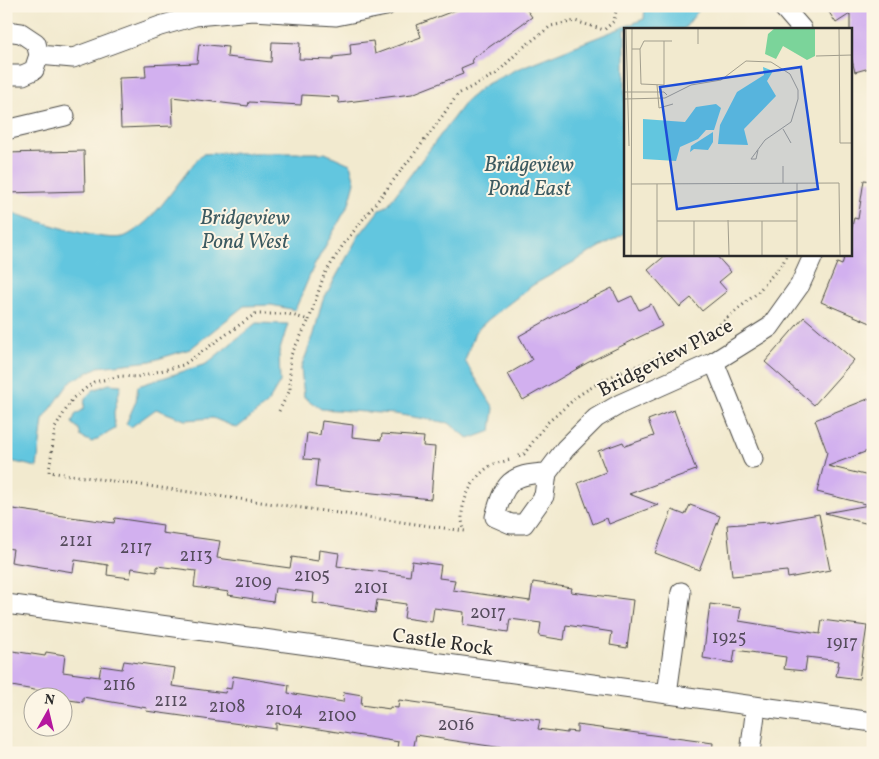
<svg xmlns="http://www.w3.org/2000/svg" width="879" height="759" font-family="Vollkorn,serif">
<rect width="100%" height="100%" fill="#fcf5e5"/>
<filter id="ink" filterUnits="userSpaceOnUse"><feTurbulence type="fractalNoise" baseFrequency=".02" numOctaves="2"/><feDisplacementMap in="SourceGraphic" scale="10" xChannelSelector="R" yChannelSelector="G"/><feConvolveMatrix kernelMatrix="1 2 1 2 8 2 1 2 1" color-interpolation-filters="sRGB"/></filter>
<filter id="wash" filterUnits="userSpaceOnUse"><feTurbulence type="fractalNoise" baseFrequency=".0096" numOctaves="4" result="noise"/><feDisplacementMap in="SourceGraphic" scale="20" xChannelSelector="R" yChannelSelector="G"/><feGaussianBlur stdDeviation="1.12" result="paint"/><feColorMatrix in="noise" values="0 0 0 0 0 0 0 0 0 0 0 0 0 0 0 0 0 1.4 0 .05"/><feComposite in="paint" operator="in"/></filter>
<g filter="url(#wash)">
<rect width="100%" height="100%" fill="#f2eacf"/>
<!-- water -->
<g fill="#62c6df" stroke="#467885">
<polygon points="645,6 702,6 684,29 625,29 625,233 533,285 489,319 475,332 465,361 494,408 491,431 469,439 449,423 395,414 321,409 304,397 301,368 314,334 322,302 358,237 380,209 387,206 466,101 485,85 517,69 644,19"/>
<path d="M218,153H325L350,164L355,182L349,204L313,268L295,310L271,305L244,306L190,349L151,361L98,367L70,382L43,420L37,467L6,460V211C33,219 98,242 123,237C130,235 143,225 148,220C168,200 183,175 202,154Z"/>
<polygon points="256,323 288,324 279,353 280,382 267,404 237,428 213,418 185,420 156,409 131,427 126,424 136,401 138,386 206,364"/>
<polygon points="109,384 121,385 114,412 115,429 92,442 81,437 79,429 72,423 75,415 84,409 85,398 93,390"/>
</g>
<g id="blocks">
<!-- building -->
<g fill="#d2b0ef">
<polygon points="466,6 524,6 532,17 472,59 473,63 461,68 463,74 412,94 339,103 338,97 302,95 301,105 249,102 248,106 172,97 173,126 121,128 119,78 146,77 145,65 197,63 199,44 228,47 227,57 271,62 272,42 300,43 299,59 333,60 333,57 351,55 350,44 373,41 375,54 421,37 417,25"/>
<polygon points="825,6 873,6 873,67 855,72 850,53 850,14 836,23"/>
<polygon points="84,151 85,191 6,193 6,153"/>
<polygon points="864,180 873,181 873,324 821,302 837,263 842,265 845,254 850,254 850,235 854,218 858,219"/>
<polygon points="667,254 715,254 731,272 719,282 727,291 702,311 691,298 680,307 648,270"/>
<polygon points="612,288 619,302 632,296 639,310 651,304 662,326 587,363 523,400 508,374 532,360 519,336 558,314"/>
<polygon points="804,317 854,360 814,405 765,362"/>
<polygon points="873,397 873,449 828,466 873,477 873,525 825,513 869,505 817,492 827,452 815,420"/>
<polygon points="674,410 696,470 629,494 658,505 609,524 607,518 593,524 578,483 606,472 598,451 623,442 625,446 654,436 648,420"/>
<polygon points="322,421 353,425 352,437 381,440 382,434 424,437 423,446 435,447 431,499 315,487 318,460 304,459 307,433 320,435"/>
<polygon points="690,505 720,516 699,570 655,553 672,510 685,515"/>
<polygon points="6,508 114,523 115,518 163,525 162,533 220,541 217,558 290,568 292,557 318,561 319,550 339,553 337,566 410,576 412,561 441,565 439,578 455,580 453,590 530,601 533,582 572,588 571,592 633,600 627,648 610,645 612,632 566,625 564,640 539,636 541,623 510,619 508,632 463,625 464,612 434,608 432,622 404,618 406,604 377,600 375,613 313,603 314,593 275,588 273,602 228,595 229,592 194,587 196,571 157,566 157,572 132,568 130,578 107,575 108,565 75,560 73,572 11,562 13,549 6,548"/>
<polygon points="819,514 830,570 788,578 787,571 732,576 727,525 769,522 769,523"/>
<polygon points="710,604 741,608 739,621 820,634 822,620 867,626 859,679 836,676 839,661 807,657 805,671 784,669 786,657 750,652 735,650 733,663 703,658"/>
<polygon points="6,650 45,656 46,652 65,655 63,672 99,677 101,666 122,669 124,661 175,668 172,686 225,693 226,688 231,689 233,676 289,685 288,693 343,702 344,692 362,695 361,705 390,709 390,707 398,708 399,700 540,720 538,729 567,733 567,731 577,732 577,725 713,743 712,753 536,753 416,735 413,751 398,748 399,742 300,726 276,723 276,729 146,711 147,708 83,697 83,702 62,699 62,696 40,696 40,691 6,685"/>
</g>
</g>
</g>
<g filter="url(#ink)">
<use href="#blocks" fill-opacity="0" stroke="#494844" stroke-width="1"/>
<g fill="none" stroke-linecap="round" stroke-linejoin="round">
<!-- minor casing -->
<g stroke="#494844" stroke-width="21">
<g id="minor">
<polyline points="782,6 802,29"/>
<polyline points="6,31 21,33 36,43 39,55 34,70 23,75 6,75"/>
<polyline points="39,55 73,58 160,26 195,16 253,11 336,16 386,6"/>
<polyline points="6,130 65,116"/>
<polyline points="714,362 753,459"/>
<path d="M547,473C510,474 504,483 495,517L511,524H524L544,496L547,473L565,449L596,418L620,404L714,362L770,327L800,285L814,254"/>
<polyline points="6,604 873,722"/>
<polyline points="667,694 681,592"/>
<polyline points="750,753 756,707"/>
</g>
</g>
<!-- path -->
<g stroke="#494844" stroke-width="3" stroke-dasharray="1 4" stroke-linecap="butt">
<polyline points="279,411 290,390 290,357 309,320"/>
<polyline points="519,456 524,454 546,424 579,395 605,379 702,339 756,294 783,263 787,254"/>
<path d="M509,460C503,462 495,463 490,466C471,478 455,510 465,531L49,472L55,428L73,398L94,382L121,376L137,377L183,365L255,314H288L309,320L324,275L343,245L431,132L458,94L496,74L521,49L551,26L575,21L604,30L614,21L617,6"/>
</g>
<!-- minor -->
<use href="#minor" stroke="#fff" stroke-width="19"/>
</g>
</g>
<g text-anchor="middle" stroke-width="4" stroke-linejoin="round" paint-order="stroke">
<!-- number labels -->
<g font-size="18" fill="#554c5c">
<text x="76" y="546">2121</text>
<text x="136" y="553">2117</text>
<text x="196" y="561">2113</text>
<text x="312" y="581">2105</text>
<text x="253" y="587">2109</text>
<text x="371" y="593">2101</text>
<text x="488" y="618">2017</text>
<text x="729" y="643">1925</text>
<text x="842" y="648">1917</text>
<text x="119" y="690">2116</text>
<text x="171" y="706">2112</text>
<text x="227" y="712">2108</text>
<text x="284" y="715">2104</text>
<text x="337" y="721">2100</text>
<text x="456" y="730">2016</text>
</g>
<!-- street labels -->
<g font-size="20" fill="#2b2b2b" stroke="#fcf5e5">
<text transform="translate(665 357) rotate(-27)" y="7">Bridgeview Place</text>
<text transform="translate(443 641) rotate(8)" y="7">Castle Rock</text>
</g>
<!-- water labels -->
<g font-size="21" font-style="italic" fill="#3c5a61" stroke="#fcf5e5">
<text x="529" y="171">Bridgeview<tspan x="529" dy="24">Pond East</tspan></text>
<text x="245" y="224">Bridgeview<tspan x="245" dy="24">Pond West</tspan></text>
</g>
</g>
<!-- overview -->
<g transform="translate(624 28)">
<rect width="228" height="228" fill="#f2eacf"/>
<path d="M151,0H191V28L183,32L159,18L152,31L141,26L144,6Z" fill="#7bd49a"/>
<path d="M139,39L149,43L143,53L152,68L120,101L124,117L94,116L96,97L113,64L140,47ZM92,76L97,80L90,102H82L74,111L56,119L52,133L19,131V91L61,94L72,79ZM89,104V114L84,122L70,121L66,124L67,118Z" fill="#62c6df"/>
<path fill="none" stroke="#a29e8d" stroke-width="1" d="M2,0L5,118M74,0V16M215,0L216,115H228M8,21H16L20,13H48M16,21L17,56L40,57V13M192,28L228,27M33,57L35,80L49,76M0,64H40L43,67M0,71L41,70L67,57L97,52L122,33L147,34L166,46L174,62V71L167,94L141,112L127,131H132L134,122M159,101L167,115M159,138V155M173,155V227M7,156L215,155L216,227M104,192L105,227M33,193H173M70,193V227M138,193V227M7,227L8,0M33,227V156"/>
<path fill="#1d4ed8" fill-opacity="0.15" stroke="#1d4ed8" stroke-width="2.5" d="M177,39L194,161L53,181L36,59Z"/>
<rect width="228" height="228" fill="none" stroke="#2b2b2b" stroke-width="2.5"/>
</g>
<!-- margin -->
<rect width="879" height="759" fill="none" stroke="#fcf5e5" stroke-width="25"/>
<!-- north arrow -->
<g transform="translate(48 712) rotate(8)"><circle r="24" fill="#fcf5e5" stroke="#a8a49b"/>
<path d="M0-4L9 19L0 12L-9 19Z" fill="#b5179e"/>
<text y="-8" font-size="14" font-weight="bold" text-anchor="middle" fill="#2b2b2b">N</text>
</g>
</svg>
